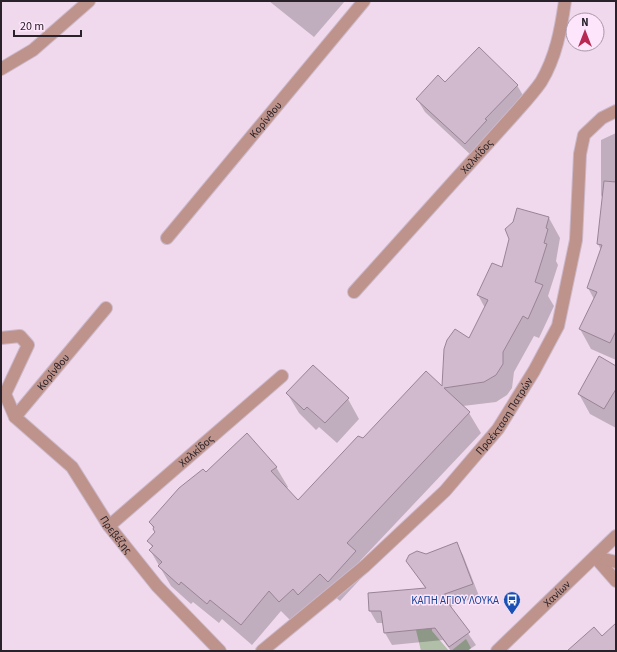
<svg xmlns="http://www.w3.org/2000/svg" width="617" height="652" font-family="'Source Sans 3',sans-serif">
<rect width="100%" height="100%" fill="#f0d9ed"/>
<!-- green -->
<g fill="#b1bea8">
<polygon points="423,628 432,628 432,631 449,651 421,651 416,630"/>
<polygon points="466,639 471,648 468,651 451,651"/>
</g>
<!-- shadow -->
<g fill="#0003">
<polygon points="269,1 345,1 314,37"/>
<polygon points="445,83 517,85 525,99 473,157 425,112 417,99"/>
<polygon points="616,133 616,360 591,349 580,329 594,299 588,288 601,250 598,244 603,199 601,195 601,140"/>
<polygon points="517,209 549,218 560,238 556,261 558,265 548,296 554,306 539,338 534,336 514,372 512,388 507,395 496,402 463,406 469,413 481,433 360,561 367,572 340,601 332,594 291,621 281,611 252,645 222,619 219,623 193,602 191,604 171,586 150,550 152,547 149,541 156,533 150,522 206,473 276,467 288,487 286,489 298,501 363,439 443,388 485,308 478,295 502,268"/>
<polygon points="616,367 616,428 590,414 579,394"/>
<polygon points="287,393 348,399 359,419 337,443 319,427 316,430 299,413"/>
<polygon points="456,543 463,555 479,596 450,607 476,645 467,651 451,651 443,640 392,645 385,633 384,623 377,623 370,611 426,589 407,561"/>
</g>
<!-- building -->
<g fill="#d1bace" stroke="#998496">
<polygon points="479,47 518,85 485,119 487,120 465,144 416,99 438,75 445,82"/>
<polygon points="604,181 616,182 616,331 610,343 579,329 597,292 587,288 602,245 597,244"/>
<polygon points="517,208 549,217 546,228 548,229 544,243 547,244 535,282 543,285 528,319 523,316 503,352 503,364 496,375 484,382 444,388 470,412 347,543 356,551 328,582 320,574 298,595 293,589 279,602 269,591 241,625 210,600 207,604 181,582 179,585 158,566 162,562 149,550 153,546 147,541 155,532 153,529 154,527 149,522 179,488 203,469 206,472 247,433 277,467 271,471 298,500 358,436 363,438 426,371 442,386 444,349 447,340 455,329 469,338 488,300 477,295 492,263 502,267 509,239 505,229 513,222"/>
<polygon points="599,356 616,366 616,389 604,409 578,394"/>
<polygon points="313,365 349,398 325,423 307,407 304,410 286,393"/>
<polygon points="457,542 473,584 442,595 470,632 449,647 435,628 384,633 381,611 369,611 368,593 426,588 406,561 409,555 417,551 426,554"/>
<polygon points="616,623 616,651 567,651 594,627 602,636"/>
</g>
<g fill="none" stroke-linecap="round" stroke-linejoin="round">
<!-- minor casing -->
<g stroke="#ccb8ca" stroke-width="14">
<g id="minor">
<polyline points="1,69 33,50 89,1"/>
<path id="s1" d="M167,238L364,1"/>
<path id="s2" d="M354,292L517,111C525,102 534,92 541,82C556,57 561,29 565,1"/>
<path id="s3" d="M1,338L20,336L28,345L5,394L15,417L72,467L109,526L157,586L220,651"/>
<path id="s4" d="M15,417L106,308"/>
<path id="s5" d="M109,526L282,376"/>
<polyline points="595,557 616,581"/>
<polyline points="595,557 616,562"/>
<path id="s6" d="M262,651L365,566L445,491L498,429L534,371L558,326L576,240L580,154L584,135L602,118L616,111"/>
<path id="s7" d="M497,651L616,536"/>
</g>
</g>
<!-- minor -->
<use href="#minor" stroke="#bd938b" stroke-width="12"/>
</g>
<!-- icons -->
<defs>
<g id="bus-pin" transform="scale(0.9)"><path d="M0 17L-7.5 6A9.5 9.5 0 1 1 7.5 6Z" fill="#1a4fb4" stroke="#fde6fb"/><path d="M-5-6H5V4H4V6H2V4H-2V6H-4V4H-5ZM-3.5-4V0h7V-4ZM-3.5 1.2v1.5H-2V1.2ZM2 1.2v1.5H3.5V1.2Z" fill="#fff"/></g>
</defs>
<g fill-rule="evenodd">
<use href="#bus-pin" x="512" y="600"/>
</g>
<g text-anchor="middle" stroke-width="3" stroke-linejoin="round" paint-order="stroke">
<!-- street labels -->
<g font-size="11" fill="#2a222a" stroke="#fde6fb">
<text dy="4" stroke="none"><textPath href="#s1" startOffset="154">Κορίνθου</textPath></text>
<text dy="4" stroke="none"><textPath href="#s2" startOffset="183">Χαλκίδος</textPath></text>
<text dy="4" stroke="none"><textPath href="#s4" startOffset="59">Κορίνθου</textPath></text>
<text dy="4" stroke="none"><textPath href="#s6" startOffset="339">Προέκταση Πατρών</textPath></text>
<text dy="4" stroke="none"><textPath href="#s5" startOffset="115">Χαλκίδος</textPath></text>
<text dy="4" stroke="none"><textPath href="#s3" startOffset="267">Πρεβέζης</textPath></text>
<text dy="4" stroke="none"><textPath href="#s7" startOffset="83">Χανίων</textPath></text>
</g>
<!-- transit labels -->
<g font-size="11" fill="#164399" stroke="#fde6fb" text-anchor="end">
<text x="499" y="604">ΚΑΠΗ ΑΓΙΟΥ ΛΟΥΚΑ</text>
</g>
</g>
<!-- border -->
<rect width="617" height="652" fill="none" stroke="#2a222a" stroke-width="4"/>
<!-- north arrow -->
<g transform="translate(585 32)"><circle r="19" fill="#fde6fb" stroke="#a998a7"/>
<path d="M0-3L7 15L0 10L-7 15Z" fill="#b82852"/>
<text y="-6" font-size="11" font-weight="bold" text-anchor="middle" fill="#2a222a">N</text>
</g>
<!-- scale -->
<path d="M14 30v6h67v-6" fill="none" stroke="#2a222a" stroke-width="2"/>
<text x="20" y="30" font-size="12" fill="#2a222a" stroke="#fde6fb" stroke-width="3" paint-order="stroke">20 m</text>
</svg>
